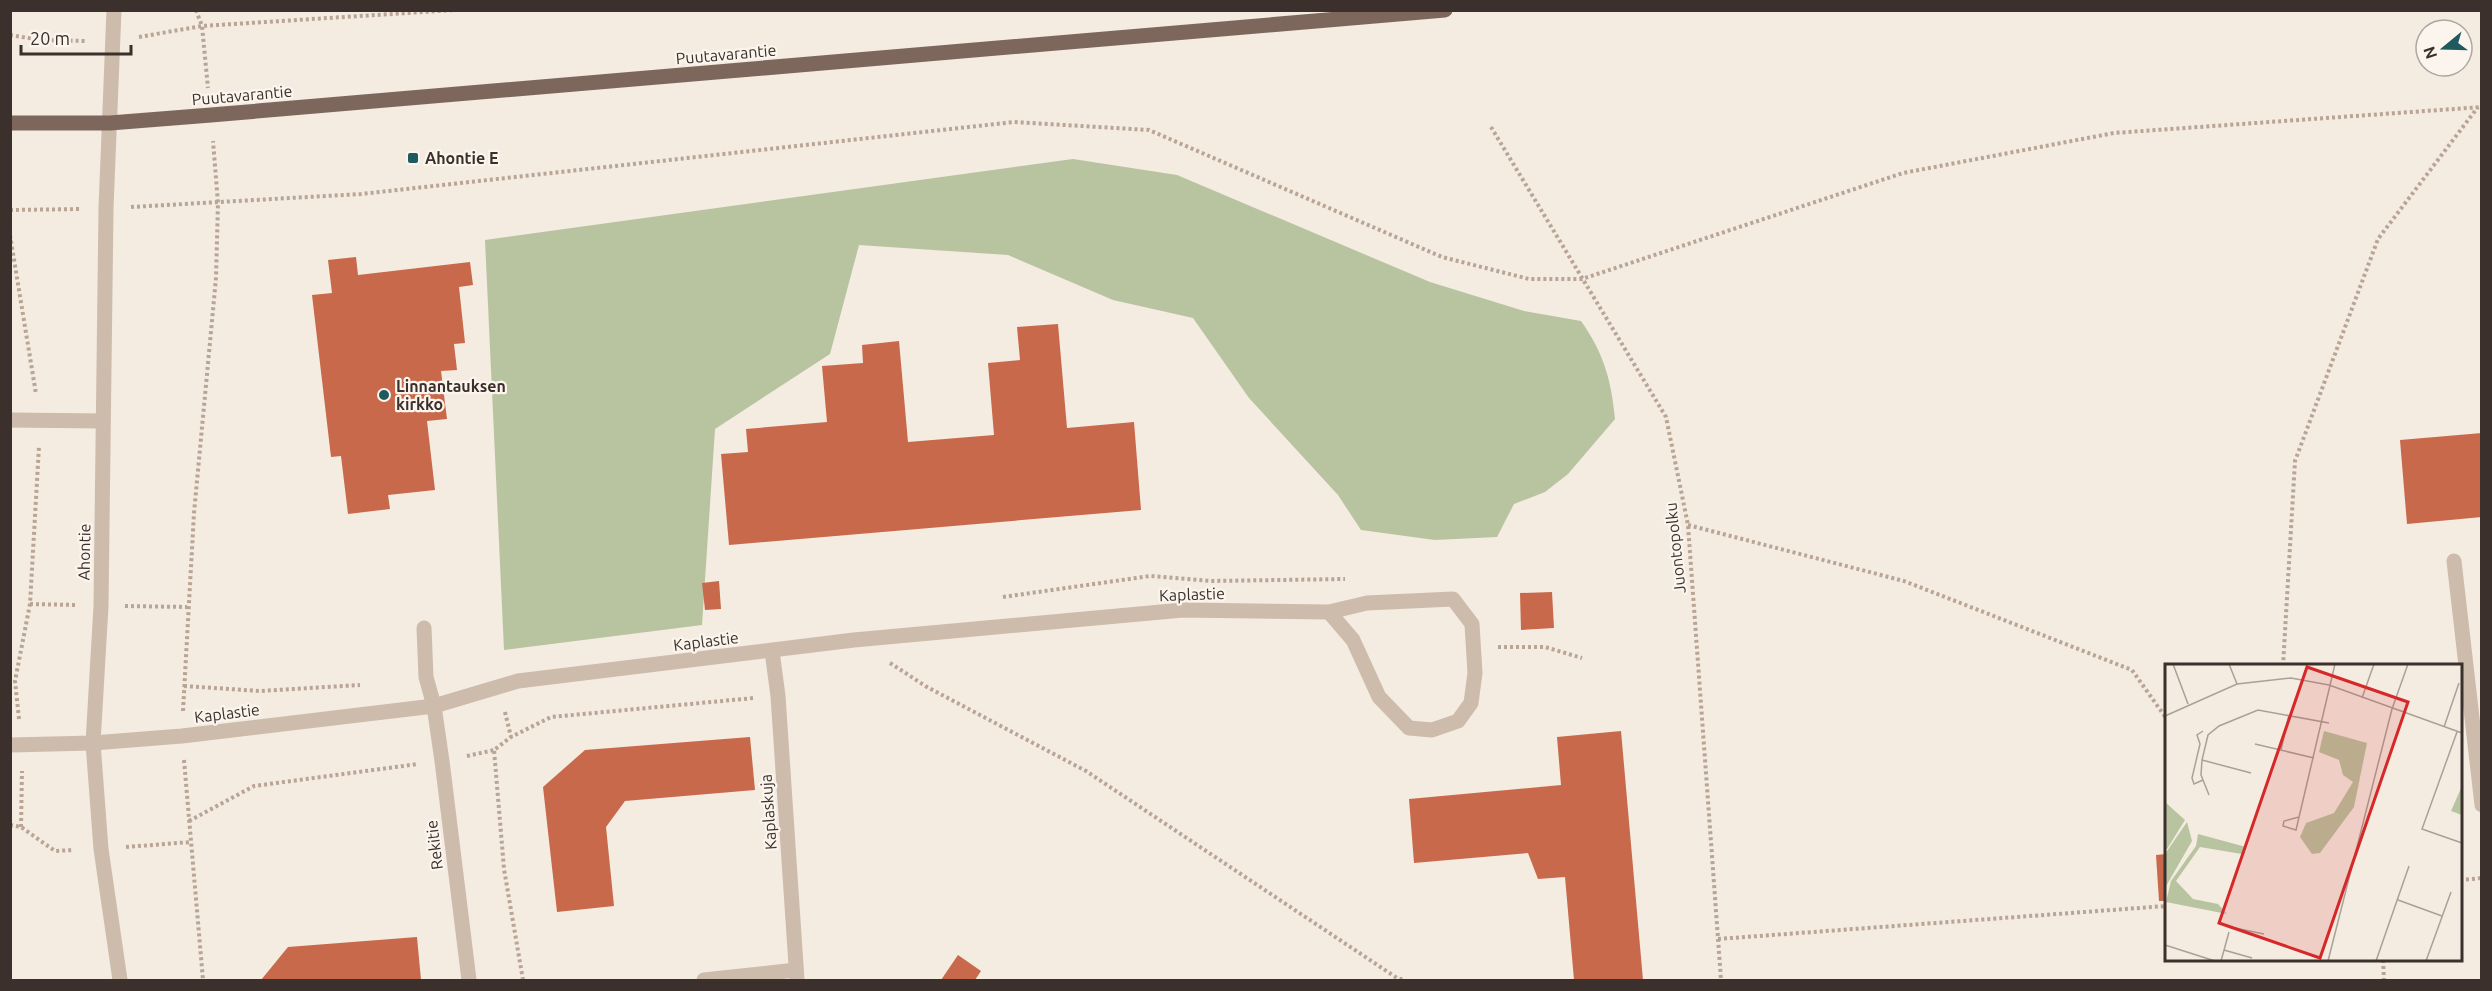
<svg xmlns="http://www.w3.org/2000/svg" width="2492" height="991" font-family="Ubuntu,sans-serif">
<rect width="100%" height="100%" fill="#f4ebe1"/>
<!-- green -->
<path fill="#b8c4a0" d="M1073,159L1177,175L1430,282L1524,311L1581,321C1604,354 1611,379 1615,419L1568,474L1545,492L1514,504L1497,537L1435,540L1361,530L1338,495L1249,398L1193,318L1113,300L1008,255L859,245L830,354L715,429L702,625L504,650L485,240Z"/>
<!-- building -->
<g fill="#c8694b">
<polygon points="356,257 358,275 470,262 473,285 459,287 465,343 454,344 457,370 441,371 447,419 427,421 435,490 388,495 390,509 348,514 341,456 331,457 312,295 332,293 328,260"/>
<polygon points="1058,324 1067,428 1134,422 1141,510 729,545 721,454 748,452 746,429 827,422 822,366 863,363 862,345 899,341 908,442 994,435 988,363 1020,360 1017,327"/>
<polygon points="2482,433 2482,517 2407,524 2400,440"/>
<polygon points="719,581 721,609 705,610 702,583"/>
<polygon points="1552,592 1554,628 1521,630 1520,593"/>
<polygon points="1621,731 1643,980 1574,980 1565,877 1538,879 1528,853 1414,863 1409,799 1561,785 1557,737"/>
<polygon points="750,737 755,790 625,801 606,827 614,906 557,912 543,787 585,750"/>
<polygon points="2166,854 2166,901 2159,901 2156,855"/>
<polygon points="417,937 421,980 261,980 288,947"/>
<polygon points="958,955 981,971 975,980 941,980"/>
</g>
<g fill="none" stroke-linecap="round" stroke-linejoin="round">
<!-- path -->
<g stroke="#b9a596" stroke-width="4" stroke-dasharray="3 3" stroke-linecap="butt">
<polyline points="196,10 202,26 208,88"/>
<polyline points="10,35 41,40 87,41"/>
<polyline points="139,37 202,26 455,10"/>
<polyline points="1491,127 1666,417 1688,525 1721,980"/>
<polyline points="131,207 361,194 1014,122 1149,130 1442,257 1529,279 1582,279 1903,173 2114,133 2482,107"/>
<polyline points="10,210 82,209"/>
<polyline points="10,235 36,394"/>
<polyline points="1688,525 1904,581 2132,670 2166,718"/>
<polyline points="1003,597 1150,576 1211,581 1345,579"/>
<polyline points="30,604 76,605"/>
<polyline points="125,606 187,607"/>
<polyline points="1498,647 1545,647 1582,658"/>
<polyline points="890,663 927,687 1086,771 1397,978 1405,980"/>
<polyline points="2283,666 2295,461 2378,239 2478,107"/>
<polyline points="184,686 260,691 360,685"/>
<polyline points="183,711 194,513 216,278 218,203 213,141"/>
<polyline points="505,712 511,737"/>
<polyline points="19,719 15,681 30,604 39,446"/>
<polyline points="467,756 494,750"/>
<polyline points="184,760 203,980"/>
<polyline points="189,821 254,786 418,764"/>
<polyline points="10,825 21,827 55,851 74,850"/>
<polyline points="21,827 22,771"/>
<polyline points="126,847 191,842"/>
<polyline points="2460,880 2482,878"/>
<polyline points="1718,939 2166,906"/>
<polyline points="2383,960 2384,980"/>
<polyline points="523,980 504,869 494,750 511,737 551,717 754,698"/>
</g>
<!-- minor -->
<g stroke="#cdbbac" stroke-width="15">
<polyline points="114,10 106,208 101,606 93,743 101,849 120,980"/>
<polyline points="10,420 103,421"/>
<polyline points="2454,561 2482,805"/>
<polyline points="424,628 426,677 434,706 442,761 469,980"/>
<polyline points="772,651 778,696 797,980"/>
<polyline points="10,745 93,743 182,736 434,706 518,681 854,640 1183,610 1329,612 1367,603 1453,599 1472,624 1475,673 1471,703 1458,721 1432,730 1409,728 1379,697 1353,640 1329,612"/>
<polyline points="704,980 796,970"/>
</g>
<!-- major -->
<polyline stroke="#7d675c" stroke-width="15" points="10,123 110,123 211,115 1445,10"/>
</g>
<!-- markers -->
<g fill="#1f5a5e" stroke="#fbf5ee" stroke-width="2">
<rect x="407" y="152" width="12" height="12" rx="3"/>
<circle cx="384" cy="395" r="6"/>
</g>
<g text-anchor="middle" stroke-width="4.5" stroke-linejoin="round" paint-order="stroke">
<!-- street labels -->
<g font-size="16" fill="#3b302b" stroke="#fbf5ee">
<text transform="translate(726 54) rotate(-5)" y="6">Puutavarantie</text>
<text transform="translate(242 95) rotate(-5)" y="6">Puutavarantie</text>
<text transform="translate(1675 548) rotate(-96)" y="6">Juontopolku</text>
<text transform="translate(84 552) rotate(-89)" y="6">Ahontie</text>
<text transform="translate(1192 594) rotate(-2)" y="6">Kaplastie</text>
<text transform="translate(706 641) rotate(-7)" y="6">Kaplastie</text>
<text transform="translate(227 713) rotate(-7)" y="6">Kaplastie</text>
<text transform="translate(768 812) rotate(-94)" y="6">Kaplaskuja</text>
<text transform="translate(434 845) rotate(-97)" y="6">Rekitie</text>
</g>
<!-- poi labels -->
<g font-size="16" font-weight="bold" fill="#3b302b" stroke="#fbf5ee" text-anchor="start">
<text x="425" y="164">Ahontie E</text>
<text x="396" y="392">Linnantauksen<tspan x="396" dy="18">kirkko</tspan></text>
</g>
</g>
<!-- overview -->
<g transform="translate(2165 664)">
<rect width="297" height="297" fill="#f4ebe1"/>
<path d="M159,67L202,79L189,143L155,189L147,190L135,173L141,159L169,149L188,118L178,111L174,96L154,88ZM297,122V151L286,147ZM0,138L20,156L2,185L0,184ZM22,158L27,177L0,224V190ZM33,170L81,183L77,190L35,183L11,217L28,235L53,240L62,250L1,238L6,217L31,182Z" fill="#b8c4a0"/>
<path fill="none" stroke="#aaa098" stroke-width="1.5" d="M8,0L23,40M64,0L72,20M197,34L209,0M0,52L72,20L126,14L164,21L297,69M279,63L294,19M292,68L257,165L297,179M90,80L149,94M116,86L124,51M37,96L86,109M38,116L29,120L27,114L35,80L32,71L38,67M44,131L36,111L37,96L43,71L54,62L93,46L164,59M134,153L119,157L118,162L131,166L170,0M233,236L277,252M65,263L99,270M0,281L50,297M59,286L87,294M56,297L64,268M163,297L227,45L243,0M211,297L244,202M261,297L286,228"/>
<path fill="#d62828" fill-opacity="0.15" stroke="#d62828" stroke-width="3" d="M142,3L243,38L155,294L54,259Z"/>
<rect width="297" height="297" fill="none" stroke="#3b302b" stroke-width="3"/>
</g>
<!-- border -->
<rect width="2492" height="991" fill="none" stroke="#3b302b" stroke-width="24"/>
<!-- north arrow -->
<g transform="translate(2444 48) rotate(251)"><circle r="28" fill="#fbf5ee" stroke="#aea6a0" stroke-width="1.5"/>
<path d="M0-4.5L10 22L0 15L-10 22Z" fill="#1f5a5e"/>
<text y="-9" font-size="16" font-weight="bold" text-anchor="middle" fill="#3b302b">N</text>
</g>
<!-- scale -->
<path d="M21 45v9h110v-9" fill="none" stroke="#3b302b" stroke-width="3"/>
<text x="30" y="45" font-size="18" fill="#3b302b" stroke="#fbf5ee" stroke-width="4.5" paint-order="stroke">20 m</text>
</svg>
